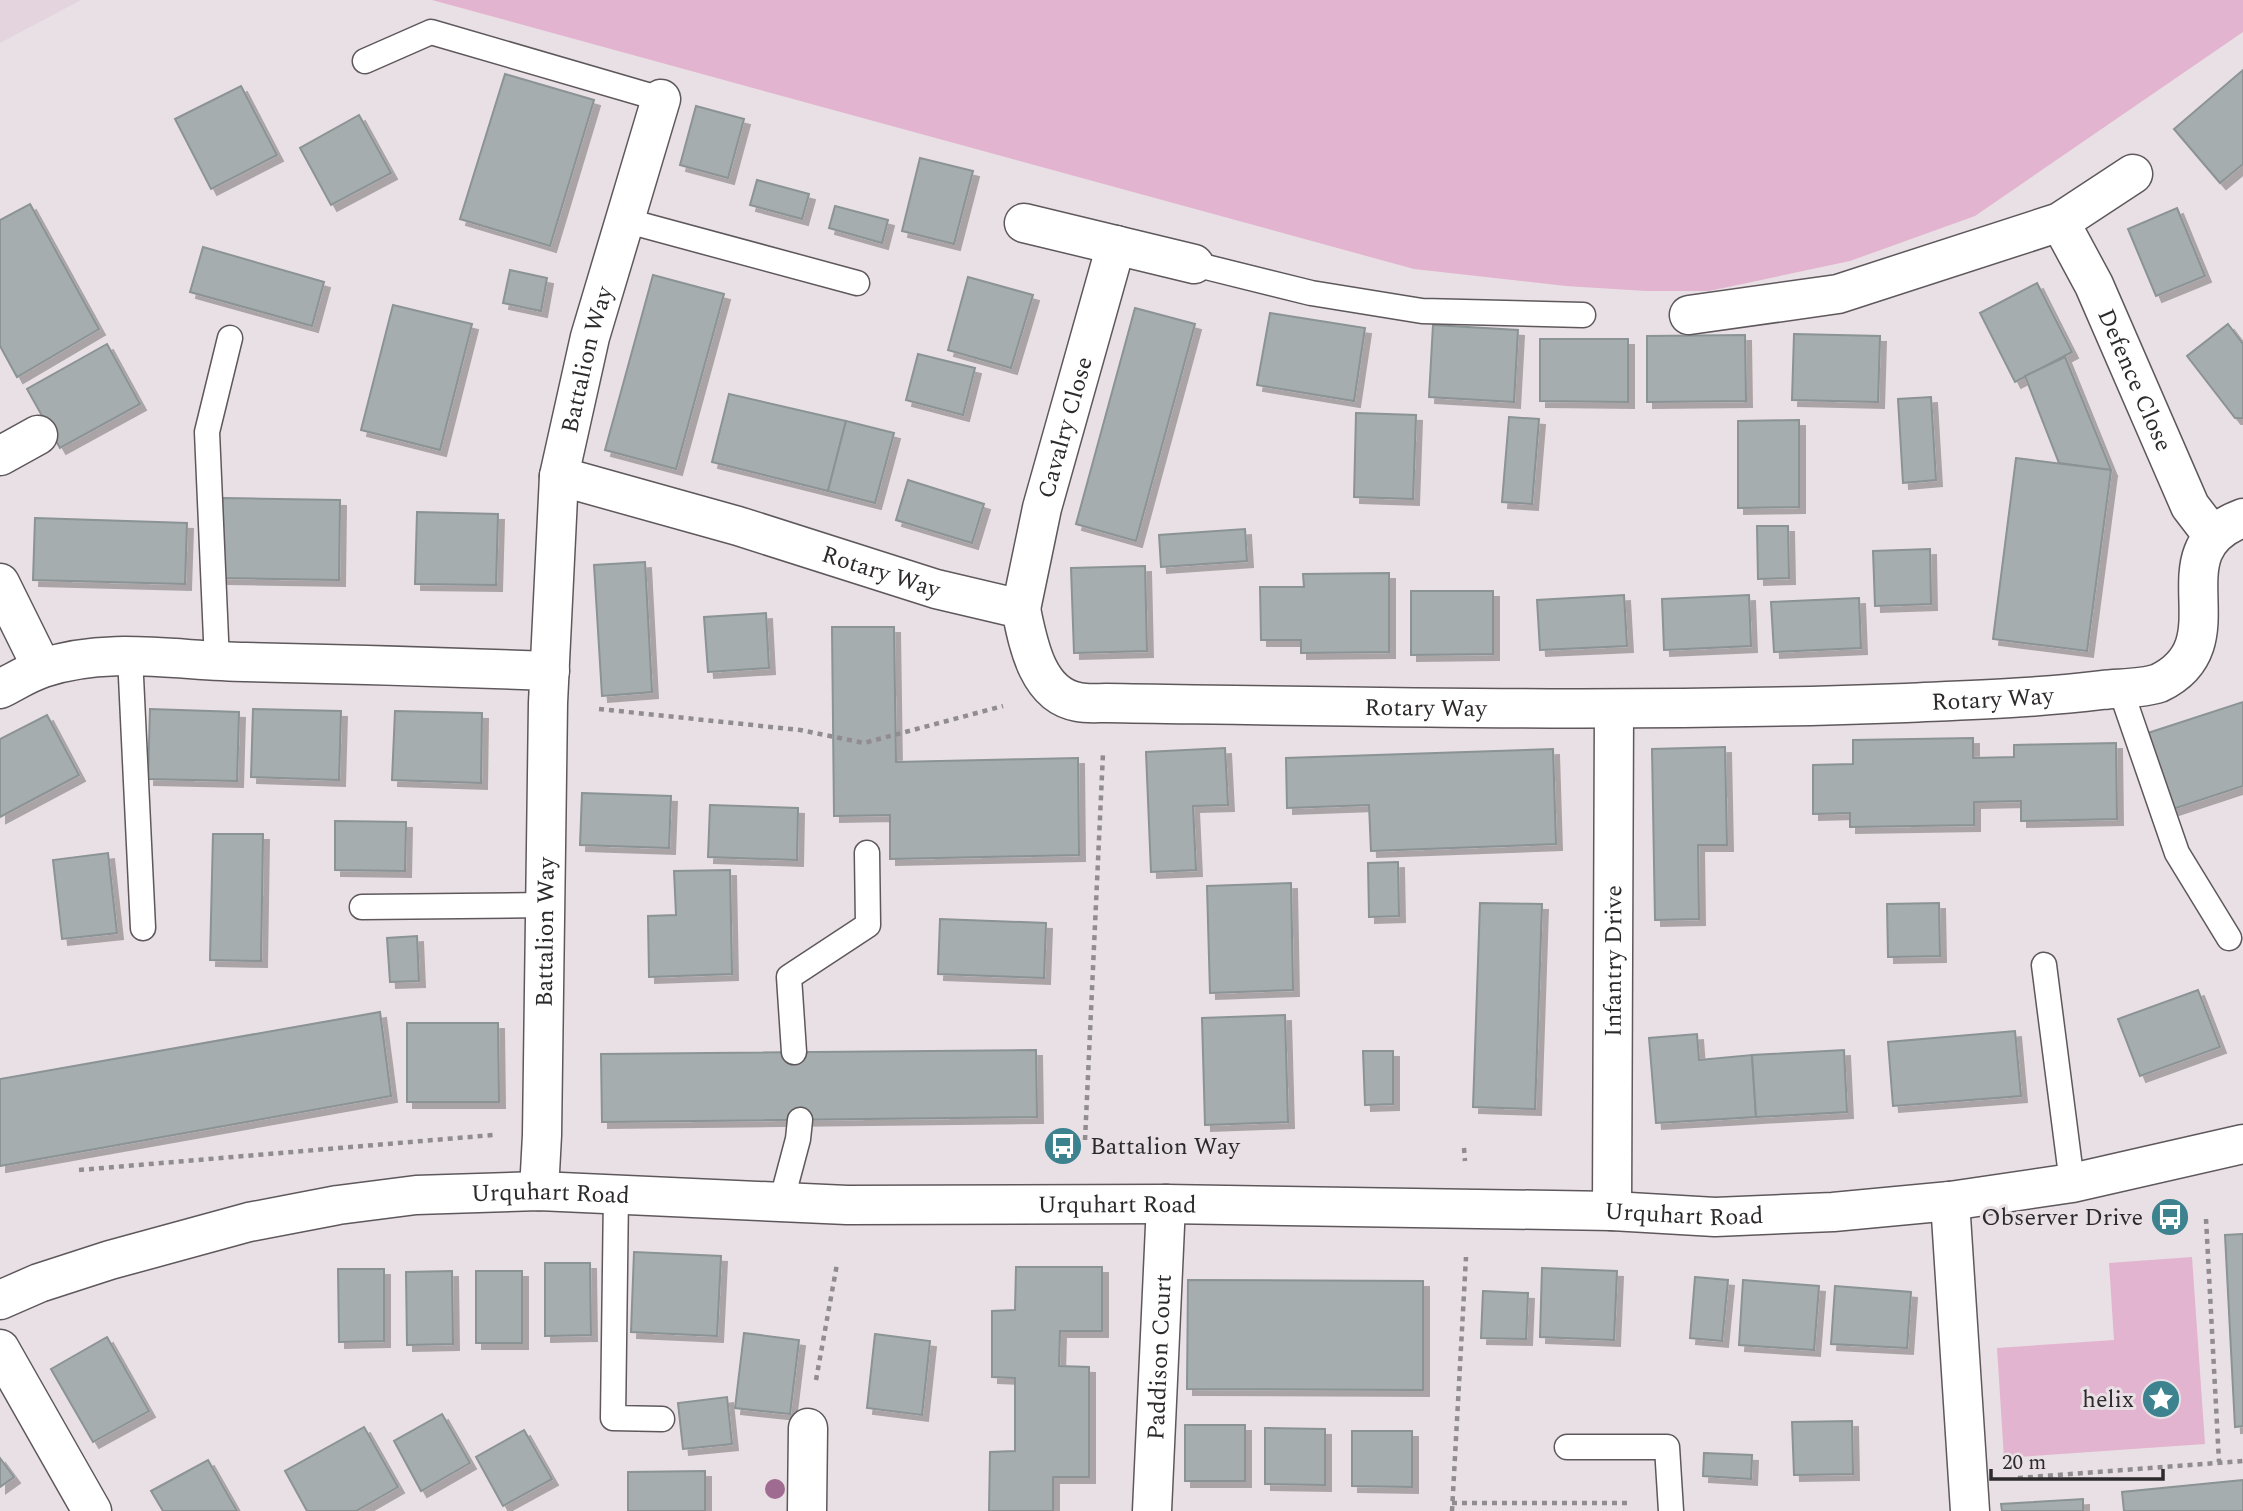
<svg xmlns="http://www.w3.org/2000/svg" width="2243" height="1511" font-family="Spectral,serif">
<defs>
<filter id="shadow"><feDropShadow dx="6" dy="6" stdDeviation="0" flood-color="#0004"/></filter>
</defs>
<rect width="100%" height="100%" fill="#e8e0e4"/>
<!-- built -->
<polygon fill="#e3d4dd" points="0,0 81,0 0,43"/>
<!-- green -->
<g fill="#e3b4cf">
<polygon points="432,0 2243,0 2243,32 1975,216 1850,261 1709,291 1646,291 1566,286 1414,269"/>
<polygon points="2192,1257 2205,1444 2004,1458 1997,1348 2114,1340 2109,1263"/>
</g>
<!-- building -->
<g fill="#a5adaf" stroke="#8b9395" stroke-width="2" filter="url(#shadow)">
<polygon points="2243,70 2243,164 2220,183 2174,129"/>
<polygon points="505,74 594,100 550,246 460,219"/>
<polygon points="241,86 277,155 211,189 175,119"/>
<polygon points="696,106 744,119 728,178 680,165"/>
<polygon points="359,115 391,173 331,205 300,148"/>
<polygon points="920,158 973,171 954,244 902,231"/>
<polygon points="757,180 809,194 802,219 750,205"/>
<polygon points="30,204 99,329 17,377 0,346 0,220"/>
<polygon points="835,206 888,220 882,243 829,228"/>
<polygon points="2177,208 2205,276 2156,296 2128,229"/>
<polygon points="203,247 324,282 312,326 190,292"/>
<polygon points="510,270 547,278 541,311 503,303"/>
<polygon points="653,275 724,294 676,469 605,450"/>
<polygon points="968,277 1033,295 1011,368 948,350"/>
<polygon points="2037,283 2072,352 2015,382 1980,313"/>
<polygon points="393,305 472,324 440,450 361,430"/>
<polygon points="1135,308 1195,324 1136,541 1076,524"/>
<polygon points="1270,313 1365,328 1354,401 1257,385"/>
<polygon points="2228,324 2243,344 2243,418 2235,418 2187,356"/>
<polygon points="1433,325 1518,330 1514,402 1429,397"/>
<polygon points="1794,334 1880,336 1878,402 1792,400"/>
<polygon points="1745,335 1746,401 1647,402 1647,336"/>
<polygon points="1540,339 1628,339 1628,402 1540,401"/>
<polygon points="107,344 140,404 60,448 27,389"/>
<polygon points="918,354 975,368 963,415 906,400"/>
<polygon points="2065,357 2111,470 2059,463 2025,376"/>
<polygon points="729,394 846,421 828,491 712,462"/>
<polygon points="1931,397 1936,480 1903,483 1898,399"/>
<polygon points="1356,413 1416,415 1413,499 1354,497"/>
<polygon points="1509,417 1539,419 1532,504 1502,502"/>
<polygon points="1799,420 1799,507 1738,508 1738,421"/>
<polygon points="846,421 894,433 875,503 828,491"/>
<polygon points="2016,458 2111,470 2087,651 1993,639"/>
<polygon points="908,480 984,504 972,543 896,520"/>
<polygon points="222,498 340,500 339,580 220,578"/>
<polygon points="417,512 498,514 496,585 415,584"/>
<polygon points="35,518 187,523 185,584 33,580"/>
<polygon points="1757,526 1788,526 1789,578 1758,579"/>
<polygon points="1245,529 1247,561 1161,567 1159,535"/>
<polygon points="1930,549 1931,604 1875,606 1873,551"/>
<polygon points="645,562 652,692 602,696 594,565"/>
<polygon points="1145,566 1147,651 1074,653 1071,568"/>
<polygon points="1389,573 1389,652 1301,653 1301,640 1261,640 1260,587 1304,587 1303,574"/>
<polygon points="1411,591 1493,591 1493,654 1411,655"/>
<polygon points="1624,595 1627,646 1540,650 1537,600"/>
<polygon points="1749,595 1751,646 1664,650 1662,599"/>
<polygon points="1859,598 1861,648 1774,652 1771,602"/>
<polygon points="766,613 769,668 708,672 704,617"/>
<polygon points="832,627 894,627 896,762 1078,758 1079,855 890,859 890,815 834,816"/>
<polygon points="2243,702 2243,786 2173,809 2148,733"/>
<polygon points="150,709 239,712 237,781 148,779"/>
<polygon points="253,709 341,711 339,780 251,777"/>
<polygon points="395,711 482,713 481,783 392,780"/>
<polygon points="47,715 79,775 0,817 0,739"/>
<polygon points="1973,738 1973,758 2014,757 2014,745 2116,743 2117,819 2021,821 2021,801 1974,802 1974,825 1850,827 1850,813 1813,814 1813,765 1853,764 1853,740"/>
<polygon points="1725,747 1727,845 1698,845 1699,919 1655,920 1652,749"/>
<polygon points="1225,748 1228,805 1193,806 1196,870 1151,872 1146,752"/>
<polygon points="1553,749 1556,844 1371,851 1369,805 1287,808 1286,758"/>
<polygon points="582,793 671,796 669,848 580,845"/>
<polygon points="710,805 798,808 797,860 708,857"/>
<polygon points="335,821 406,822 405,871 335,870"/>
<polygon points="213,834 263,834 261,961 210,960"/>
<polygon points="108,853 117,933 62,939 53,860"/>
<polygon points="1398,862 1399,916 1369,917 1368,863"/>
<polygon points="730,870 732,974 649,977 648,916 676,915 674,871"/>
<polygon points="1291,883 1293,990 1210,993 1207,886"/>
<polygon points="1480,903 1542,904 1535,1109 1473,1107"/>
<polygon points="1939,903 1940,956 1888,957 1887,904"/>
<polygon points="940,919 1046,923 1044,978 938,974"/>
<polygon points="417,936 419,981 390,982 387,938"/>
<polygon points="2198,990 2220,1047 2140,1076 2118,1019"/>
<polygon points="380,1012 391,1096 0,1166 0,1079"/>
<polygon points="1285,1015 1288,1122 1205,1125 1202,1018"/>
<polygon points="407,1023 498,1023 499,1102 407,1102"/>
<polygon points="2015,1031 2021,1096 1893,1106 1888,1042"/>
<polygon points="1697,1034 1699,1060 1752,1055 1756,1117 1656,1123 1649,1038"/>
<polygon points="1036,1050 1037,1117 602,1122 601,1054"/>
<polygon points="1844,1050 1847,1112 1756,1117 1752,1055"/>
<polygon points="1363,1051 1393,1051 1393,1104 1365,1105"/>
<polygon points="2243,1234 2243,1426 2235,1427 2225,1235"/>
<polygon points="634,1252 721,1256 717,1336 631,1332"/>
<polygon points="545,1263 590,1263 591,1335 545,1336"/>
<polygon points="1016,1267 1102,1267 1102,1331 1060,1331 1059,1366 1089,1367 1089,1477 1053,1477 1053,1511 989,1511 990,1452 1015,1451 1015,1378 992,1377 992,1311 1015,1310"/>
<polygon points="1542,1268 1617,1271 1614,1340 1540,1337"/>
<polygon points="338,1269 384,1269 384,1341 339,1342"/>
<polygon points="452,1271 453,1344 407,1345 406,1272"/>
<rect x="476" y="1271" width="46" height="72"/>
<polygon points="1695,1277 1728,1280 1722,1341 1690,1338"/>
<polygon points="1188,1280 1423,1281 1423,1390 1187,1389"/>
<polygon points="1743,1280 1819,1286 1814,1350 1739,1345"/>
<polygon points="1835,1286 1911,1292 1907,1348 1831,1344"/>
<polygon points="1483,1291 1528,1293 1526,1339 1481,1338"/>
<polygon points="744,1333 799,1340 790,1414 735,1408"/>
<polygon points="875,1334 930,1341 922,1415 867,1408"/>
<polygon points="107,1337 149,1411 93,1442 51,1369"/>
<polygon points="727,1397 732,1444 683,1449 678,1403"/>
<polygon points="442,1414 470,1463 421,1491 394,1441"/>
<polygon points="1852,1421 1853,1474 1794,1475 1792,1422"/>
<rect x="1185" y="1425" width="60" height="56"/>
<polygon points="364,1427 398,1487 356,1511 307,1511 285,1471"/>
<polygon points="1265,1428 1325,1429 1325,1485 1265,1484"/>
<polygon points="524,1430 552,1479 503,1506 476,1457"/>
<polygon points="1352,1431 1412,1431 1412,1487 1352,1486"/>
<polygon points="1704,1453 1752,1455 1751,1479 1703,1476"/>
<polygon points="0,1458 14,1477 0,1487"/>
<polygon points="208,1460 237,1511 163,1511 151,1491"/>
<polygon points="705,1471 705,1511 628,1511 628,1472"/>
<polygon points="2243,1480 2243,1511 2124,1511 2122,1492"/>
<polygon points="2083,1499 2083,1511 2002,1511 2001,1504"/>
</g>
<g fill="none" stroke-linecap="round" stroke-linejoin="round">
<!-- service casing -->
<g stroke="#5e585c" stroke-width="27">
<g id="service">
<polyline points="365,61 431,32 661,99"/>
<polyline points="624,220 857,283"/>
<polyline points="1194,264 1311,293 1422,311 1583,315"/>
<polyline points="130,656 143,928"/>
<polyline points="217,662 207,432 230,338"/>
<polyline points="2120,688 2177,853 2229,938"/>
<polyline points="362,907 545,905"/>
<polyline points="2044,965 2072,1183"/>
<polyline points="794,1052 789,977 868,925 867,853"/>
<polyline points="616,1194 613,1418 662,1419"/>
<polyline points="781,1203 798,1139 800,1120"/>
<polyline points="1567,1447 1667,1447 1671,1511"/>
</g>
</g>
<!-- minor casing -->
<g stroke="#5e585c" stroke-width="41">
<g id="minor">
<path id="s1" d="M2060,222L2094,285L2190,506L2213,536"/>
<polyline points="1024,223 1194,264"/>
<polyline points="1689,315 1838,294 2060,222 2133,174"/>
<polyline points="0,456 38,435"/>
<path id="s2" d="M559,476L738,526L936,589L1021,609C1028,643 1037,695 1078,702C1087,704 1097,703 1106,703C1372,707 1639,713 1906,703C1972,700 2037,698 2102,690C2120,688 2142,689 2159,683C2243,642 2152,551 2243,518"/>
<polyline points="0,583 42,668"/>
<path id="s3" d="M1021,609L1042,508L1116,245"/>
<path d="M0,689C14,682 28,673 43,668C109,646 178,661 245,662C347,664 448,667 550,671"/>
<path id="s4" d="M539,1191L542,1135L548,703L559,476L590,337L661,99"/>
<polyline points="1950,1201 1970,1511"/>
<path id="s5" d="M1612,1211L1614,709"/>
<path id="s6" d="M0,1300L39,1283L110,1260L249,1222L338,1205L416,1195L539,1191L847,1205L1166,1204L1612,1211L1715,1217L1833,1212L1950,1201L2072,1183L2243,1144"/>
<polyline points="0,1349 92,1511"/>
<polyline points="807,1511 808,1428"/>
<path id="s7" d="M1152,1511L1166,1204"/>
</g>
</g>
<!-- path -->
<g stroke="#918c8f" stroke-width="4.5" stroke-dasharray="5 5" stroke-linecap="butt">
<polyline points="599,709 800,730 864,743 1003,706"/>
<polyline points="1085,1140 1103,753"/>
<polyline points="1464,1148 1465,1161"/>
<polyline points="79,1170 493,1135"/>
<polyline points="2206,1219 2219,1462"/>
<polyline points="816,1380 837,1264"/>
<polyline points="2018,1478 2243,1461"/>
<polyline points="1452,1503 1629,1503"/>
<polyline points="1452,1511 1466,1257"/>
</g>
<!-- service -->
<use href="#service" stroke="#fff" stroke-width="24"/>
<!-- minor -->
<use href="#minor" stroke="#fff" stroke-width="38"/>
</g>
<!-- trees -->
<circle fill="#9f6b90" cx="775" cy="1489" r="10"/>
<!-- icons -->
<defs>
<g id="bus-disc" transform="scale(2.0125)"><circle r="9.5" fill="#3d828f" stroke="#e8e0e4"/><path d="M-5-6H5V4H4V6H2V4H-2V6H-4V4H-5ZM-3.5-4V0h7V-4ZM-3.5 1.2v1.5H-2V1.2ZM2 1.2v1.5H3.5V1.2Z" fill="#fff"/></g>
<g id="sight-disc" transform="scale(2.0125)"><circle r="9.5" fill="#3d828f" stroke="#e8e0e4"/><path d="M0-6L1.8-2.2L6-1.7L2.9 1.2L3.7 5.4L0 3.3L-3.7 5.4L-2.9 1.2L-6-1.7L-1.8-2.2Z" fill="#fff"/></g>
</defs>
<g fill-rule="evenodd">
<use href="#bus-disc" x="1063" y="1146"/>
<use href="#bus-disc" x="2170" y="1217"/>
<use href="#sight-disc" x="2161" y="1399"/>
</g>
<g text-anchor="middle" stroke-width="6" stroke-linejoin="round" paint-order="stroke">
<!-- street labels -->
<g font-size="24" fill="#2d2a2c" stroke="#e8e0e4">
<text dy="8" stroke="none"><textPath href="#s4" startOffset="835">Battalion Way</textPath></text>
<text dy="8" stroke="none"><textPath href="#s1" startOffset="175">Defence Close</textPath></text>
<text dy="8" stroke="none"><textPath href="#s3" startOffset="187">Cavalry Close</textPath></text>
<text dy="8" stroke="none"><textPath href="#s2" startOffset="336">Rotary Way</textPath></text>
<text dy="8" stroke="none"><textPath href="#s2" startOffset="1512">Rotary Way</textPath></text>
<text dy="8" stroke="none"><textPath href="#s2" startOffset="945">Rotary Way</textPath></text>
<text dy="8" stroke="none"><textPath href="#s4" startOffset="259">Battalion Way</textPath></text>
<text dy="8" stroke="none"><textPath href="#s5" startOffset="250">Infantry Drive</textPath></text>
<text dy="8" stroke="none"><textPath href="#s6" startOffset="565">Urquhart Road</textPath></text>
<text dy="8" stroke="none"><textPath href="#s6" startOffset="1132">Urquhart Road</textPath></text>
<text dy="8" stroke="none"><textPath href="#s6" startOffset="1699">Urquhart Road</textPath></text>
<text dy="8" stroke="none"><textPath href="#s7" startOffset="154">Paddison Court</textPath></text>
</g>
<!-- poi labels -->
<g font-size="24" fill="#2d2a2c" stroke="#e8e0e4" text-anchor="end">
<text x="1090" y="1154" text-anchor="start">Battalion Way</text>
<text x="2143" y="1225">Observer Drive</text>
<text x="2134" y="1407">helix</text>
</g>
</g>
<!-- scale -->
<path d="M1991 1469v10h172v-10" fill="none" stroke="#2d2a2c" stroke-width="3.5"/>
<text x="2002" y="1469" font-size="21" fill="#2d2a2c" stroke="#e8e0e4" stroke-width="5" paint-order="stroke">20 m</text>
</svg>
